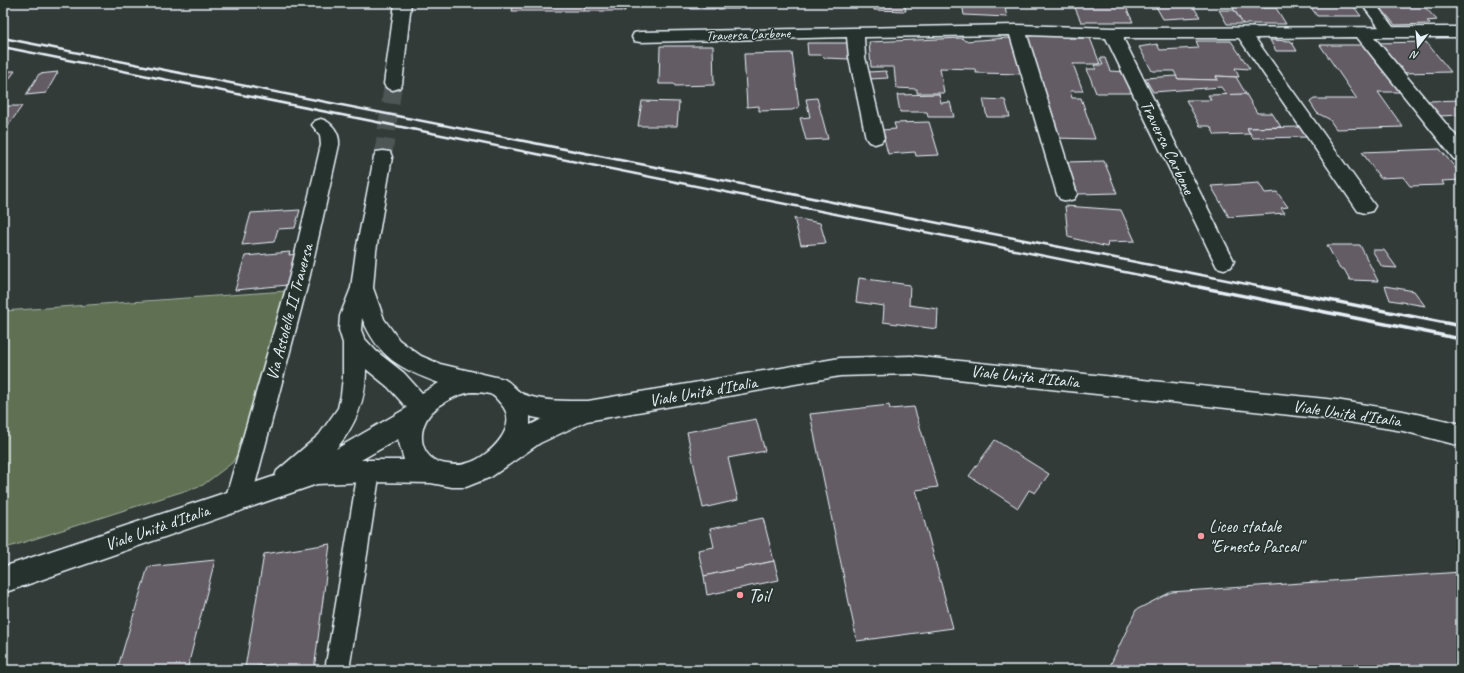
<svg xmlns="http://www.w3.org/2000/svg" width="1464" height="673" font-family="Caveat,sans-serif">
<rect width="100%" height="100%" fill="#323b38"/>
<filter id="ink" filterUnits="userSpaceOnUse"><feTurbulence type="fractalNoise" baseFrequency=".025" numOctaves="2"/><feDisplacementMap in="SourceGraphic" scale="8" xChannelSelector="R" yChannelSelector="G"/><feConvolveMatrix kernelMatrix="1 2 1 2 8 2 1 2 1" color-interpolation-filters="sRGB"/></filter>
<g filter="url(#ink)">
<!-- green -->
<polygon fill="#607152" stroke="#a4b1a5" points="286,291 247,438 232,463 203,485 3,549 3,311"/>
<!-- building -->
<g fill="#645c65" stroke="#e8f1f8">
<polygon points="514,3 585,3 584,11 512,11"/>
<polygon points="585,3 625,3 625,11 584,11"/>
<polygon points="683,3 743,3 739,9 691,9 689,6 683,6"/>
<polygon points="874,3 904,3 906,11 874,10"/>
<polygon points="962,3 1004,3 1007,17 964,15"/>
<polygon points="1073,3 1124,3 1133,22 1081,22"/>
<polygon points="1154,3 1191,3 1200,17 1163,19"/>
<polygon points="1230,3 1260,3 1263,8 1276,8 1286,24 1243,24"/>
<polygon points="1308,3 1351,3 1361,16 1317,16"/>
<polygon points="1377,3 1421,3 1437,20 1427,21 1430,24 1395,25"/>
<polygon points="1219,10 1234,10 1243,24 1227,24"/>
<polygon points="1026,35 1072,36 1069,38 1090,38 1100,64 1073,64 1083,91 1070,91 1072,98 1081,98 1095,139 1055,138"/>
<polygon points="962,38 965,41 1008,38 1016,40 1025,74 976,73 975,69 940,68 944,93 917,93 917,89 896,88 894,67 871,67 869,42"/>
<polygon points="1270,40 1291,41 1297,51 1276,51"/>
<polygon points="1196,41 1231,41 1250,69 1235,68 1239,77 1216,76 1218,80 1178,79 1174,71 1152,71 1139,47 1157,44 1160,50 1199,48"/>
<polygon points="1426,42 1451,72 1400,73 1377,43"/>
<polygon points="807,43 848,43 849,59 825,58 822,55 808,55"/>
<polygon points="1320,45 1365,45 1401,92 1378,92 1403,127 1336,129 1329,119 1317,113 1310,102 1314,99 1357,99"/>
<polygon points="660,46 713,46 714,85 675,86 674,84 659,84"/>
<polygon points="792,53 799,107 792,110 759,111 759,106 747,107 744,54"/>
<polygon points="1100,58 1105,58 1110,71 1125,72 1134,93 1096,93 1087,69 1096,69 1094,65 1103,65"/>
<polygon points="3,71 15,71 3,87"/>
<polygon points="886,71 888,78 870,79 868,72"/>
<polygon points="58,72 46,93 26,95 39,74"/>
<polygon points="1176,76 1178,79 1218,80 1216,76 1236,77 1246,94 1227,95 1221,87 1153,92 1145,78"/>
<polygon points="939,94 941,103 950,102 954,117 928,117 927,112 900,112 897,95"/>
<polygon points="1246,94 1257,113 1272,113 1281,127 1247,128 1250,134 1215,135 1210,126 1200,126 1186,100 1211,100 1208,95"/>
<polygon points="817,98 828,139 806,140 800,118 810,117 806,99"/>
<polygon points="983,99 1005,100 1010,117 987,117"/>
<polygon points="1461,100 1461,115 1439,116 1428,101"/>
<polygon points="642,101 679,102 677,126 638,126"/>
<polygon points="3,106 22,106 3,133"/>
<polygon points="929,122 939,155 916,156 915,152 888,154 882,130 896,129 894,123"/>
<polygon points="1303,127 1309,137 1253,138 1247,128"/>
<polygon points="1440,149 1461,175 1461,180 1442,181 1444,185 1410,186 1403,177 1380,178 1362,152"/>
<polygon points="1104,161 1117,193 1078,194 1066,162"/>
<polygon points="1259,183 1265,193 1277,192 1288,207 1281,208 1285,213 1229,217 1211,186"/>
<polygon points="1065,206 1121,210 1135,241 1108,242 1107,247 1068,237"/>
<polygon points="300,210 295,228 278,229 274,242 242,245 251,213"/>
<polygon points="794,218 820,223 826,243 801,245"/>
<polygon points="1327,245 1360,245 1378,281 1350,280 1344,269 1340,269"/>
<polygon points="1372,250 1384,250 1397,268 1382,267"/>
<polygon points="290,252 289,255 296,254 288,285 235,290 245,256"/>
<polygon points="859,278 910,285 909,305 938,309 937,329 883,322 884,306 856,302"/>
<polygon points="1385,286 1414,291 1425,306 1390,300"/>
<polygon points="889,405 890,409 914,407 938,487 916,490 953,628 857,641 810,414"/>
<polygon points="756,419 765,451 728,458 738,500 703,508 687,432"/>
<polygon points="995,440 1049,474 1035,493 1029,490 1018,508 969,476"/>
<polygon points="763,518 774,561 704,576 698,550 714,547 710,529"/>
<polygon points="330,544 314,670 274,670 274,664 245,668 264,554"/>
<polygon points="215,560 187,670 117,670 148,567"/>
<polygon points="774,561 779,580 707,595 704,576"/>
<polygon points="1461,572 1461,670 1108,670 1136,610 1171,592"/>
</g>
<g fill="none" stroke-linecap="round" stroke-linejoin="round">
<!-- tertiary-tunnel -->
<polyline stroke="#4d5655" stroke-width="18" stroke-dasharray="18 9" stroke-linecap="butt" points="383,157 393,84"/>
<!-- service casing -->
<g stroke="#e8f1f8" stroke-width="3">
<g id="service">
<polygon points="1361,3 1375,3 1396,31 1394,34 1384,34"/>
<polygon points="369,461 376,464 380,471 349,670 325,670 358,471 362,464"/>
</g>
</g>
<!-- minor casing -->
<g stroke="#e8f1f8" stroke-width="3">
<g id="minor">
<polygon points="1017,25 1112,28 1461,27 1461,37 1374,37 1461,142 1461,160 1454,159 1357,37 1255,38 1375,206 1372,211 1365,213 1358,211 1239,38 1123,38 1234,261 1231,267 1224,269 1217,267 1214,261 1106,38 1027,35 1077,194 1074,199 1067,201 1060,199 1057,194 1010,35 864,37 865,57 884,138 881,142 875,144 869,142 866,138 849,57 847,37 640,42 634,41 632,37 634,33 640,32"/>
<path d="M321,119C332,122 340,133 339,145L310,275L251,500L247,508L238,512L229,508L225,500L290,275L321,145L320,135L312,125L315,121Z"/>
</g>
</g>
<!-- tertiary casing -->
<g stroke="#e8f1f8" stroke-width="3">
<g id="tertiary">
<polygon points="395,3 411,3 402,84 399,88 393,90 387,88 384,84"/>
<path d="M383,151L390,152L392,157L376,251L373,288L384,319L399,340L421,356L440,364L504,379C512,383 516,391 523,394C543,402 567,401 588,401L840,358L911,356L1336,400L1403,411L1461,424V446L1403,431L1336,420L911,374L840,376L587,421L540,443L491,477L466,487H452L431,483L369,482L317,484L3,593V567L275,476L277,471L319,435L338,408L341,395L343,377V343L339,330L340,316L351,288L356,251L374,157L376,152ZM362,318C378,357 400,369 439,383L422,393L404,373L376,351L364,338L361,330ZM366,369L388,387L407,408L336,449C356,425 366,400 366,369ZM471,392C478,392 486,392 492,395C496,397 498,401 501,404C521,426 489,457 468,463C461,466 454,465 447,464C420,461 415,432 431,413C442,402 456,395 471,392ZM530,416L532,417L542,419L530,425ZM398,439L404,460H361Z"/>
</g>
</g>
<!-- service -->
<use href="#service" fill="#26332d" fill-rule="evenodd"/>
<!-- minor -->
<use href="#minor" fill="#26332d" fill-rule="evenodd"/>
<!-- tertiary -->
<use href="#tertiary" fill="#26332d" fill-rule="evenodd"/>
<!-- rail-far1 -->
<g stroke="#e8f1f8" stroke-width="2.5">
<polyline points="3,38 1267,288"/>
<polyline points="3,47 1204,288"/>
</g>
<!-- rail -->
<g stroke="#e8f1f8" stroke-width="3.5">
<polyline points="1199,287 1461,339"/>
<polyline points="1262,287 1461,326"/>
</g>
</g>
</g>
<!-- markers -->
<g fill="#ff9aa2" stroke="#26332d" stroke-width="1.5">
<circle cx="1201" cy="536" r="4"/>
<circle cx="740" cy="595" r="4"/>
</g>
<g text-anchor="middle" stroke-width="3" stroke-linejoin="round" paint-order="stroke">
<!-- far-street labels -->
<g font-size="14" fill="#e8f1f8" stroke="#26332d">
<text transform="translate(748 34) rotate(-2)" y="5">Traversa Carbone</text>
</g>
<!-- street labels -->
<g font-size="17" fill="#e8f1f8" stroke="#26332d">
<text transform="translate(1168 147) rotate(64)" y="6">Traversa Carbone</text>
<text transform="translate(289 312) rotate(-75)" y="6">Via Astolelle II Traversa</text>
<text transform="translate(1025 376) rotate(6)" y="6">Viale Unità d'Italia</text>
<text transform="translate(703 391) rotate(-10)" y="6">Viale Unità d'Italia</text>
<text transform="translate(1347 413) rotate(8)" y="6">Viale Unità d'Italia</text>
<text transform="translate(157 527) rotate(-19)" y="6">Viale Unità d'Italia</text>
</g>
<!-- poi labels -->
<g font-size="17" fill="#e8f1f8" stroke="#26332d" text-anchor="start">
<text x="1209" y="532">Liceo statale<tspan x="1209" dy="20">"Ernesto Pascal"</tspan></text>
</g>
<!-- near-poi labels -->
<g font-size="20" fill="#e8f1f8" stroke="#26332d" text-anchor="start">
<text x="748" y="602">Toil</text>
</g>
</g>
<!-- margin -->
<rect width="1464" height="673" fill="none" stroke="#26332d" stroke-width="16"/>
<rect x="8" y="8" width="1448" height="657" fill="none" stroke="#e8f1f8" stroke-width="1.5" filter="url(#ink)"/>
<!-- north arrow -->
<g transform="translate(1418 46) rotate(196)" stroke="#26332d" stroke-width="3" paint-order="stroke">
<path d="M0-3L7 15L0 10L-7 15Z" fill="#e8f1f8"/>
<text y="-6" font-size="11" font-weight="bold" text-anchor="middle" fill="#e8f1f8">N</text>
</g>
</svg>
